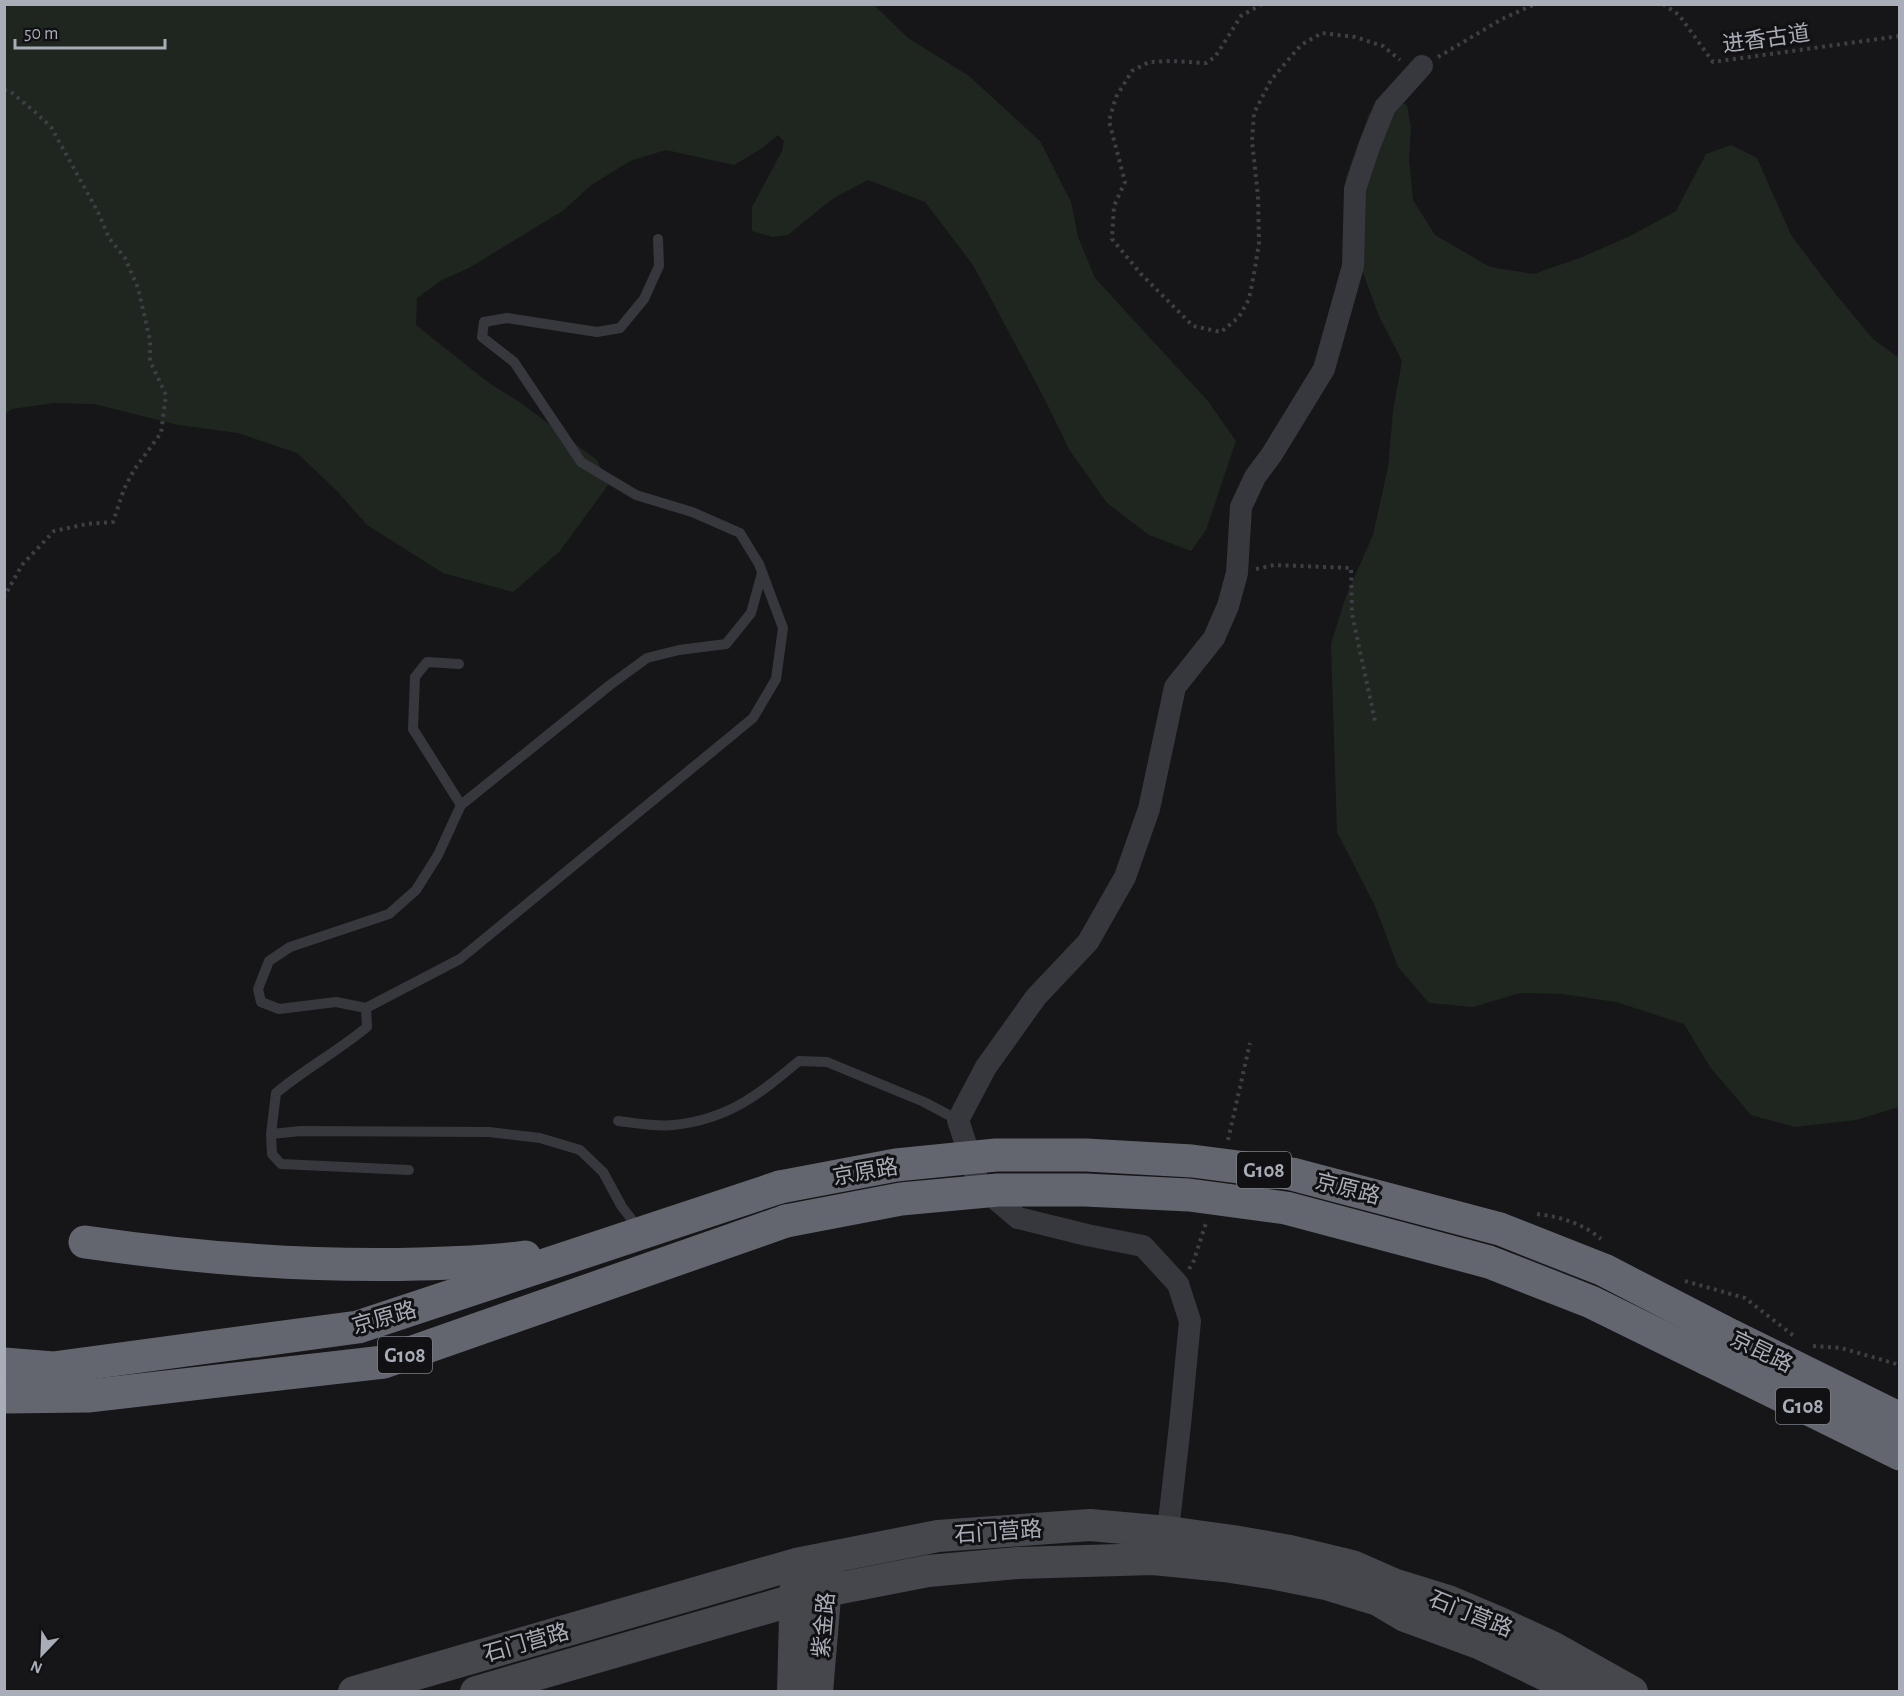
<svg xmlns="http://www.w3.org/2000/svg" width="1904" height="1696" font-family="'Alegreya Sans','Noto Sans SC',sans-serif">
<rect width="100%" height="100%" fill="#161618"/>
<!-- green -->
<g fill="#1e261f">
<polygon points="873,4 908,38 969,76 1040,141 1071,202 1078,237 1095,278 1208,401 1236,441 1206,530 1191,551 1149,535 1107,503 1070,451 1044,398 973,265 925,202 868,180 832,199 788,235 772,237 752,231 752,207 782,151 784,141 778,135 761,149 734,165 666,150 630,161 590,186 564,210 469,268 442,280 417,298 416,325 489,383 521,403 597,460 608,485 560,551 513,592 443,573 367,525 337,491 297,453 238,433 178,425 94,404 54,403 12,409 5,414 5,5"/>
<polygon points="1385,97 1407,105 1411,128 1409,158 1413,200 1435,235 1490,267 1534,274 1582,257 1628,237 1676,211 1706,154 1731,145 1757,158 1791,235 1834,292 1873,339 1899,358 1899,1107 1856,1120 1795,1127 1751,1115 1710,1067 1684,1024 1616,1002 1562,994 1520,993 1473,1007 1429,1003 1398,967 1375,906 1337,832 1331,644 1346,596 1373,535 1388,467 1393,411 1402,361 1379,316 1359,262 1350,221 1346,177 1369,114"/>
</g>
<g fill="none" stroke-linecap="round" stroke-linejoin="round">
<!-- path -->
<g stroke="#3d3f44" stroke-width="4" stroke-dasharray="3 4.5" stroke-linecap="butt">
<polyline points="1262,4 1241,16 1215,57 1206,63 1171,61 1149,62 1132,71 1116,97 1109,121 1125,182 1114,206 1112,239 1141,274 1193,326 1221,332 1239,317 1249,299 1254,274 1259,243 1258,196 1252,141 1254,113 1271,80 1301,45 1322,33 1355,37 1383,46 1400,60"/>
<polyline points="1663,4 1679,15 1713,62 1900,36"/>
<polyline points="1438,57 1502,19 1535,4"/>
<polyline points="4,90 11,92 36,113 51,127 98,212 109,238 125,258 138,288 150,340 150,361 166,395 161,433 134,470 124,489 113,522 87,524 54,531 22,565 4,597"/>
<polyline points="1256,569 1274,565 1351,568 1352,614 1375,721"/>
<polyline points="1228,1140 1250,1043"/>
<path d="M1537,1214C1561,1217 1582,1223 1601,1239"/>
<polyline points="1189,1269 1193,1263 1206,1223"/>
<polyline points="1685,1281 1745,1298 1794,1336"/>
<polyline points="1813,1346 1841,1348 1900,1365"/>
</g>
<!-- lane -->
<g stroke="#37383d" stroke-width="10">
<polyline points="459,664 427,662 415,677 413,729 461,805"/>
<polyline points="366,1008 336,1002 279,1009 261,1002 258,989 269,961 290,947 389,914 416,890 438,855 461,805 610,685 647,658 679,650 726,644 751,613 762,573"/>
<path d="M618,1121C636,1123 656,1127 674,1125C729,1119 758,1095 799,1061L827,1062L924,1102L958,1120"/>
<polyline points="271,1134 272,1154 281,1164 409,1170"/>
<path d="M640,1230L622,1207L603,1172L580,1150L540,1138L489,1132L301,1131L271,1134L276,1093C305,1069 338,1051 367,1027L366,1008L460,959L753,718L776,679L783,628L759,564L740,533L692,512L636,495L581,462L514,362L482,337L484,322L507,318L597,332L620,328L644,299L659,266L658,239"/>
</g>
<!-- street -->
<polyline stroke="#37383d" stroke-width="22" points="1166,1548 1180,1425 1190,1321 1178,1284 1143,1246 1087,1235 1018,1218 979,1185 958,1120 986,1067 1036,997 1088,942 1125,877 1149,809 1175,687 1214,638 1228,606 1237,573 1241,507 1255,477 1272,454 1324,369 1353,266 1355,189 1369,147 1385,107 1422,66"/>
<!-- secondary -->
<g stroke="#45474d" stroke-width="32">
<polyline points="354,1692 796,1564 938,1536 1090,1525 1168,1532 1233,1541 1290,1551 1352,1566 1393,1584 1448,1601 1500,1623 1552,1647 1632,1692"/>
<polyline points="476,1692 825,1591 928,1571 1018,1563 1153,1559 1224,1566 1276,1574 1326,1584 1378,1600 1405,1616 1481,1644 1581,1692"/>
<polyline points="793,1692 796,1580"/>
<polyline points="817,1692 827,1573"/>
</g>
<!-- highway -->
<g stroke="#63666e" stroke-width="33">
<path d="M85,1242C196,1258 307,1267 419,1264C455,1263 489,1262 525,1257"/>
<polyline points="1722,1331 1900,1419"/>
<polyline points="1707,1359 1900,1454"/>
<polyline points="4,1364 53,1368 358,1327 780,1187"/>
<polyline points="4,1397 88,1396 384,1362 786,1221"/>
</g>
<!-- highway-bridge -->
<g stroke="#63666e" stroke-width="33">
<polyline points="780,1187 896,1165 996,1155 1086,1155 1192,1161 1292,1174 1500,1229 1604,1270 1722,1331"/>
<polyline points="786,1221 901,1199 998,1190 1085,1190 1189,1195 1286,1208 1489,1262 1591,1302 1707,1359"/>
</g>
</g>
<g text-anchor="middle" stroke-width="6" stroke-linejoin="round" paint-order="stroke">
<!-- shield labels -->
<g fill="#111113" stroke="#7b7e86" stroke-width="1.5">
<rect x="1237" y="1152" width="54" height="36" rx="4.5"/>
<rect x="378" y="1337" width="54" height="36" rx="4.5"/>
<rect x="1776" y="1388" width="54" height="36" rx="4.5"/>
</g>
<g font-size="21" font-weight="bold" fill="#a8adb8">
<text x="1264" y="1177">G108</text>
<text x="405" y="1362">G108</text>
<text x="1803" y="1413">G108</text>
</g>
<!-- street labels -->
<g font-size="22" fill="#a8adb8" stroke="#111113">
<text transform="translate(1766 38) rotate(-8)" y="8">进香古道</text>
<text transform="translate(865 1171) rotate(-10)" y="8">京原路</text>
<text transform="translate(1348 1188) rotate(14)" y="8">京原路</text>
<text transform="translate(384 1317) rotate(-16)" y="8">京原路</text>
<text transform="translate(1762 1351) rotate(26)" y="8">京昆路</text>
<text transform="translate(998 1531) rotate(-4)" y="8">石门营路</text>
<text transform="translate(1471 1613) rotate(22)" y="8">石门营路</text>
<text transform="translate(823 1625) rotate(-85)" y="8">紫金路</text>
<text transform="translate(526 1642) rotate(-16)" y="8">石门营路</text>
</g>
</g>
<!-- border -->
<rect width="1904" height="1696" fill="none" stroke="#a8adb8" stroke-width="12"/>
<!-- north arrow -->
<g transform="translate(42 1654) rotate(203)" stroke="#111113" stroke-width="4.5" paint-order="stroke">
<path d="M0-4.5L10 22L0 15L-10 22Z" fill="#a8adb8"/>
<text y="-9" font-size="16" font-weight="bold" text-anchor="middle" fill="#a8adb8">N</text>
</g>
<!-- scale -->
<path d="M15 39v9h150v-9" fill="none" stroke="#a8adb8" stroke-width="3"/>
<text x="24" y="39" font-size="18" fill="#a8adb8" stroke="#111113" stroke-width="4.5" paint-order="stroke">50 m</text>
</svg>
